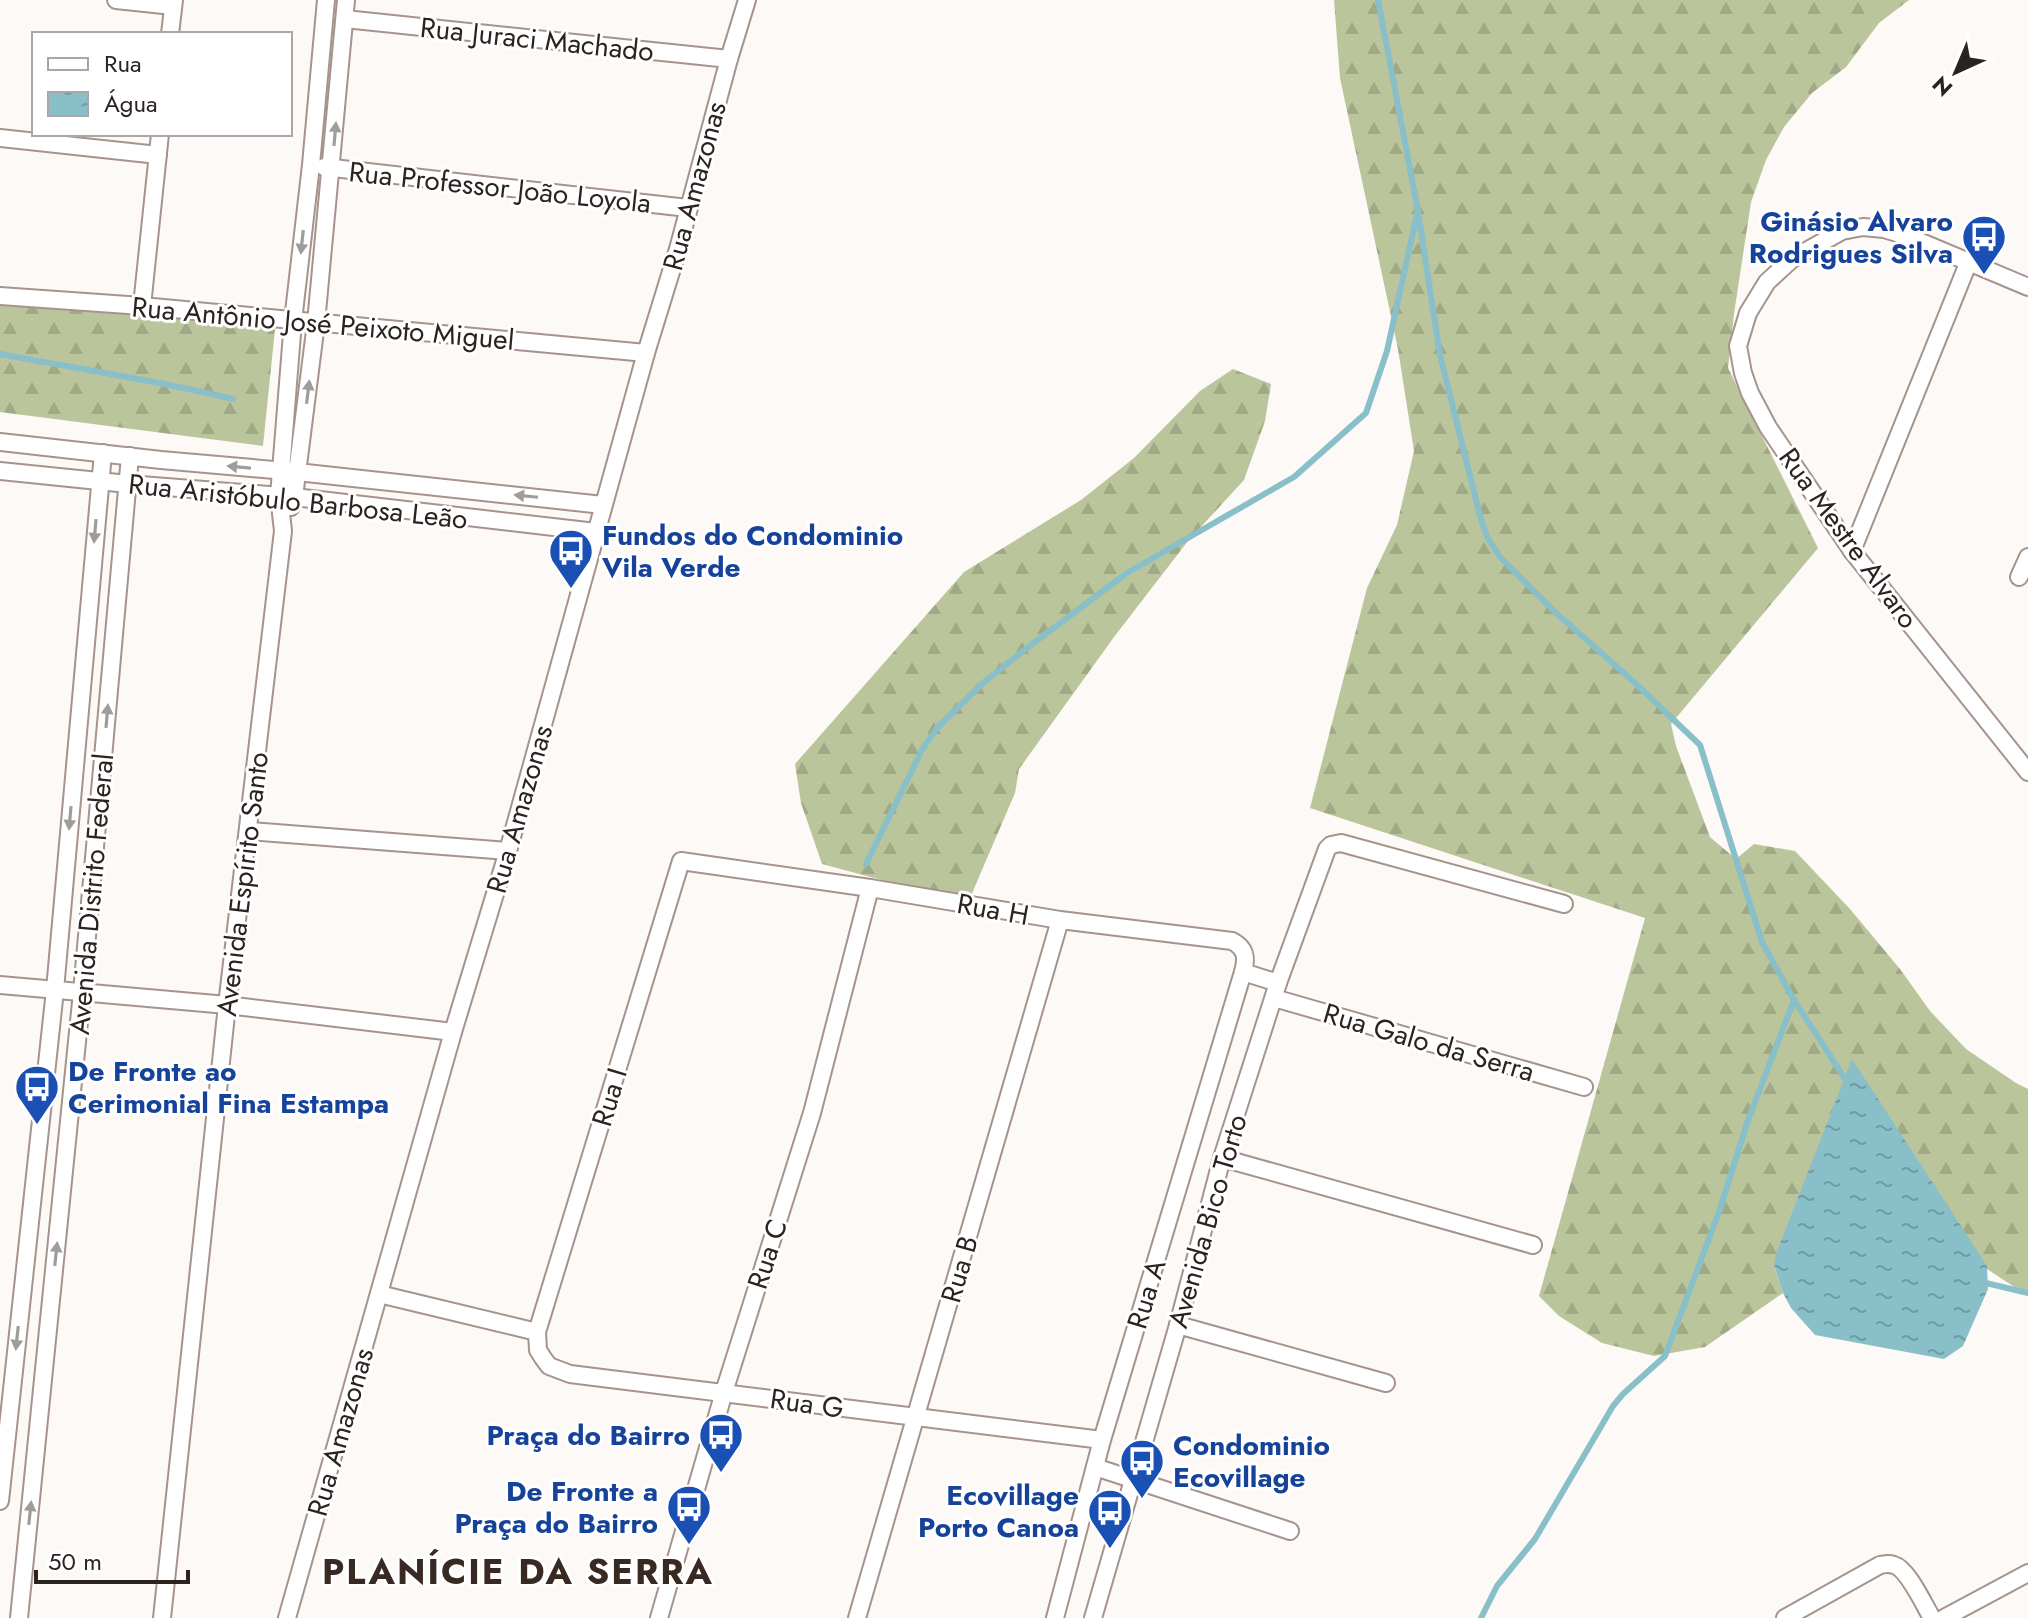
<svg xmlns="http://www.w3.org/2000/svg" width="2028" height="1618" font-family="Jost,sans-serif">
<defs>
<pattern id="forest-firs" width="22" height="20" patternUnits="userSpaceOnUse" patternTransform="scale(2)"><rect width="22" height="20" fill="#bac59b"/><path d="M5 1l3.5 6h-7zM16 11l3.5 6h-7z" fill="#a0a985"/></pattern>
<pattern id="water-ripples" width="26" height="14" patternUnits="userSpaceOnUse" patternTransform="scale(2)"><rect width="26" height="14" fill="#88bfc9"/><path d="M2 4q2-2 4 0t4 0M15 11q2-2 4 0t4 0" fill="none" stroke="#6f9ba3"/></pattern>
</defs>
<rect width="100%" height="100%" fill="#fdf9f7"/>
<!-- forest -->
<g fill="url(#forest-firs)">
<polygon points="1334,0 1909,0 1879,23 1846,67 1812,93 1784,127 1766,160 1751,202 1734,314 1728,368 1818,548 1671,724 1676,746 1710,837 1736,859 1754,844 1795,851 1850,909 1900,969 1930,1011 1966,1049 2016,1083 2028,1089 2028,1296 1987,1269 1987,1266 1774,1265 1783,1293 1705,1347 1654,1356 1602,1343 1559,1316 1539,1296 1645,918 1310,808 1367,588 1397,525 1414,451 1398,349 1340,78"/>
<polygon points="0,295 275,329 263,446 0,412"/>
<polygon points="1233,369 1271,384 1265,421 1244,480 1188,541 1114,637 1019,769 1015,793 970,898 904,886 822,864 801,803 795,764 964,572 1081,500 1134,458 1200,391"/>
</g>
<!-- water -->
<polygon fill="url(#water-ripples)" points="1852,1059 1987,1266 1988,1289 1963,1346 1944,1359 1815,1335 1791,1308 1783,1293 1774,1265 1776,1254"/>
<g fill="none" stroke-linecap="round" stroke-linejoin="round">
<!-- stream -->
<g stroke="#88bfc9" stroke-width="6">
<polyline points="1378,0 1418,211 1440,355 1480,516 1487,537 1500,557 1555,612 1634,682 1700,745 1762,942 1794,1000 1847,1082"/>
<path d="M0,354C78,369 157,380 233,399"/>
<polyline points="866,864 923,748 938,727 984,682 1027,648 1127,573 1294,477 1366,413 1387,351 1417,214"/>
<polyline points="1983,1279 1986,1283 2028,1293"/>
<polyline points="1481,1618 1497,1586 1535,1539 1613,1406 1623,1394 1665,1356 1719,1212 1748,1120 1794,1000"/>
</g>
<!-- street casing -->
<g stroke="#a6938c" stroke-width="20">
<g id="street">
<polyline points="116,0 173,6"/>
<polyline points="345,19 729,59"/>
<polyline points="170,34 174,0"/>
<polyline points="0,138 158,155"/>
<polyline points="324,167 688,208"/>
<polyline points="2028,287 1907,236 1884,229 1863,227 1842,231 1792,259 1767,282 1748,313 1738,346 1743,373 1750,393 1768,427 1852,551 2028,772"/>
<polyline points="0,296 142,306 646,353"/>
<polyline points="142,306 160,134"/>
<polyline points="0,442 161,460 297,472 603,505"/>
<polyline points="0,471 128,484 294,497 596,532"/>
<polyline points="291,507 294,497 316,323 346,0"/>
<polyline points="1852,551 1969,261"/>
<polyline points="2019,577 2028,557"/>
<polyline points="249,831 508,851"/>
<polyline points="1243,972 1278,983"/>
<polyline points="0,985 227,1005 453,1032"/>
<polyline points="1274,998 1584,1087"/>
<polyline points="1222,1158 1533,1245"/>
<polyline points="379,1294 537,1332"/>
<polyline points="1178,1325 1386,1383"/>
<polyline points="1095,1467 1290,1531"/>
<polyline points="0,1501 55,990 103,453"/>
<polyline points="19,1618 82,992 130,456"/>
<polyline points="162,1618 227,1005 283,531 279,496 293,321 311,165 326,0"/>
<polyline points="287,1618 453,1032 508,851 646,353 678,249 729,59 747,0"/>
<polyline points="659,1618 724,1392 812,1113 870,888"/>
<polyline points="857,1618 1060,920"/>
<path d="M1055,1618L1102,1440L1243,972C1247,958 1246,948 1232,941L1060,920L870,888L681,861L537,1332L538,1350L543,1358L549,1366L570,1374L1102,1440"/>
<polyline points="1093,1618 1178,1325 1222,1158 1278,983 1327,849 1331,845 1341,843 1564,904"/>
<path d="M1785,1618L1880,1565C1886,1564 1888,1563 1894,1565C1908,1569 1924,1605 1932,1618"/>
<polyline points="1944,1618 2028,1573"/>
</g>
</g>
<!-- street -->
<use href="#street" stroke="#fff" stroke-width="16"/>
</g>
<!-- one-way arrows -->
<defs><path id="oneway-solid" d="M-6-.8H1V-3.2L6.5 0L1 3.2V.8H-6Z" transform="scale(2)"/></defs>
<g fill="#a09c9b">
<use href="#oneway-solid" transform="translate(335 134) rotate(-85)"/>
<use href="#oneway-solid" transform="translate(302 242) rotate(96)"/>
<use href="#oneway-solid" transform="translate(308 392) rotate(-83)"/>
<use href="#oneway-solid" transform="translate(239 467) rotate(-175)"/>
<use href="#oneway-solid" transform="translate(526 496) rotate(-174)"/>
<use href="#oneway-solid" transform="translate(95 531) rotate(95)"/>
<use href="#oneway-solid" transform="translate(107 716) rotate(-85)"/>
<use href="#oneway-solid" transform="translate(70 818) rotate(95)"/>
<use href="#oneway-solid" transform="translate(56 1254) rotate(-84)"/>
<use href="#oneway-solid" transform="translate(17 1338) rotate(96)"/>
<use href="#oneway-solid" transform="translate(30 1513) rotate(-84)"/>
</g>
<!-- icons -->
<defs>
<g id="bus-pin" transform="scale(2.3)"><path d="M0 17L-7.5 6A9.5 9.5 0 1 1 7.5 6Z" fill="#1a4fb4" stroke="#fff"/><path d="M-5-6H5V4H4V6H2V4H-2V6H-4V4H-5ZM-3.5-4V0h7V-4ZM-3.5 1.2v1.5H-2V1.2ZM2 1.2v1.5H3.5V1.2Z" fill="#fff"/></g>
</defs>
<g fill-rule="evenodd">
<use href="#bus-pin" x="1984" y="237"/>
<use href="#bus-pin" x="571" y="551"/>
<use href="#bus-pin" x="37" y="1087"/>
<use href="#bus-pin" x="721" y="1435"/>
<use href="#bus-pin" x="1142" y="1461"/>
<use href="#bus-pin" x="689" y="1507"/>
<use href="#bus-pin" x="1110" y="1511"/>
</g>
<g text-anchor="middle" stroke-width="6" stroke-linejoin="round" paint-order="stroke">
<!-- street labels -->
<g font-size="28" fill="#2b2320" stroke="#fff">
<text transform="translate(537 39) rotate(6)" y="10">Rua Juraci Machado</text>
<text transform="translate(694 186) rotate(-75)" y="10">Rua Amazonas</text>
<text transform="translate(500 187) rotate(6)" y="10">Rua Professor João Loyola</text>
<text transform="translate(323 323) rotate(5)" y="10">Rua Antônio José Peixoto Miguel</text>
<text transform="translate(298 501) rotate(6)" y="10">Rua Aristóbulo Barbosa Leão</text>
<text transform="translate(1849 538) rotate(54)" y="10">Rua Mestre Alvaro</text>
<text transform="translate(519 809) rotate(-74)" y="10">Rua Amazonas</text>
<text transform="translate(242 884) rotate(-83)" y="10">Avenida Espírito Santo</text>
<text transform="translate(91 894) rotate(-85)" y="10">Avenida Distrito Federal</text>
<text transform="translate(993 909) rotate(10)" y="10">Rua H</text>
<text transform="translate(1429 1042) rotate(16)" y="10">Rua Galo da Serra</text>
<text transform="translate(609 1097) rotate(-73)" y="10">Rua I</text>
<text transform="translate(1207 1221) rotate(-74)" y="10">Avenida Bico Torto</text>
<text transform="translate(767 1254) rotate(-72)" y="10">Rua C</text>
<text transform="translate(959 1269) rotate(-74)" y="10">Rua B</text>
<text transform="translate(1146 1294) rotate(-73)" y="10">Rua A</text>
<text transform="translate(807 1403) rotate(8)" y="10">Rua G</text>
<text transform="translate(340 1432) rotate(-74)" y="10">Rua Amazonas</text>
</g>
<!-- transit labels -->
<g font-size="28" font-weight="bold" fill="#164399" stroke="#fff" text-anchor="end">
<text x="1953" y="231">Ginásio Alvaro<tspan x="1953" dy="32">Rodrigues Silva</tspan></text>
<text x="602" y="545" text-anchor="start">Fundos do Condominio<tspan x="602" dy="32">Vila Verde</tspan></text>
<text x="68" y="1081" text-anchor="start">De Fronte ao<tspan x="68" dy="32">Cerimonial Fina Estampa</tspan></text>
<text x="690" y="1445">Praça do Bairro</text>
<text x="1173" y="1455" text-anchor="start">Condominio<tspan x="1173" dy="32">Ecovillage</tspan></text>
<text x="658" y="1501">De Fronte a<tspan x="658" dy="32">Praça do Bairro</tspan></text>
<text x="1079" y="1505">Ecovillage<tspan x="1079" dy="32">Porto Canoa</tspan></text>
</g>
<!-- district labels -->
<g font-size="36" font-weight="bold" letter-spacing="2" fill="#392923" stroke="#fff">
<text x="518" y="1584">PLANÍCIE DA SERRA</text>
</g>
</g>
<!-- legend -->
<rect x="32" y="32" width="260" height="104" fill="#ffffff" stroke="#aaa7a6" stroke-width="2"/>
<rect x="48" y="58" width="40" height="12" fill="#ffffff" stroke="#aaa7a6" stroke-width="2"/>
<text x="104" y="72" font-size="24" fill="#2b2320">Rua</text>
<rect x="48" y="92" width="40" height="24" fill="url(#water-ripples)" stroke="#aaa7a6" stroke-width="2"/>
<text x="104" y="112" font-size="24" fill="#2b2320">Água</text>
<!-- north arrow -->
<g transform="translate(1956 72) rotate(224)" stroke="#ffffff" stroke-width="6" paint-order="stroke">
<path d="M0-6L14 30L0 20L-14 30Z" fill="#2b2320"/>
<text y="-12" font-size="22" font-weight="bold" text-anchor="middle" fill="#2b2320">N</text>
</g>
<!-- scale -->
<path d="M36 1570v12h152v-12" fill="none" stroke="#2b2320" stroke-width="4"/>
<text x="48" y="1570" font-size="24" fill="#2b2320" stroke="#ffffff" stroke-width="6" paint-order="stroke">50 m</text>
</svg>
